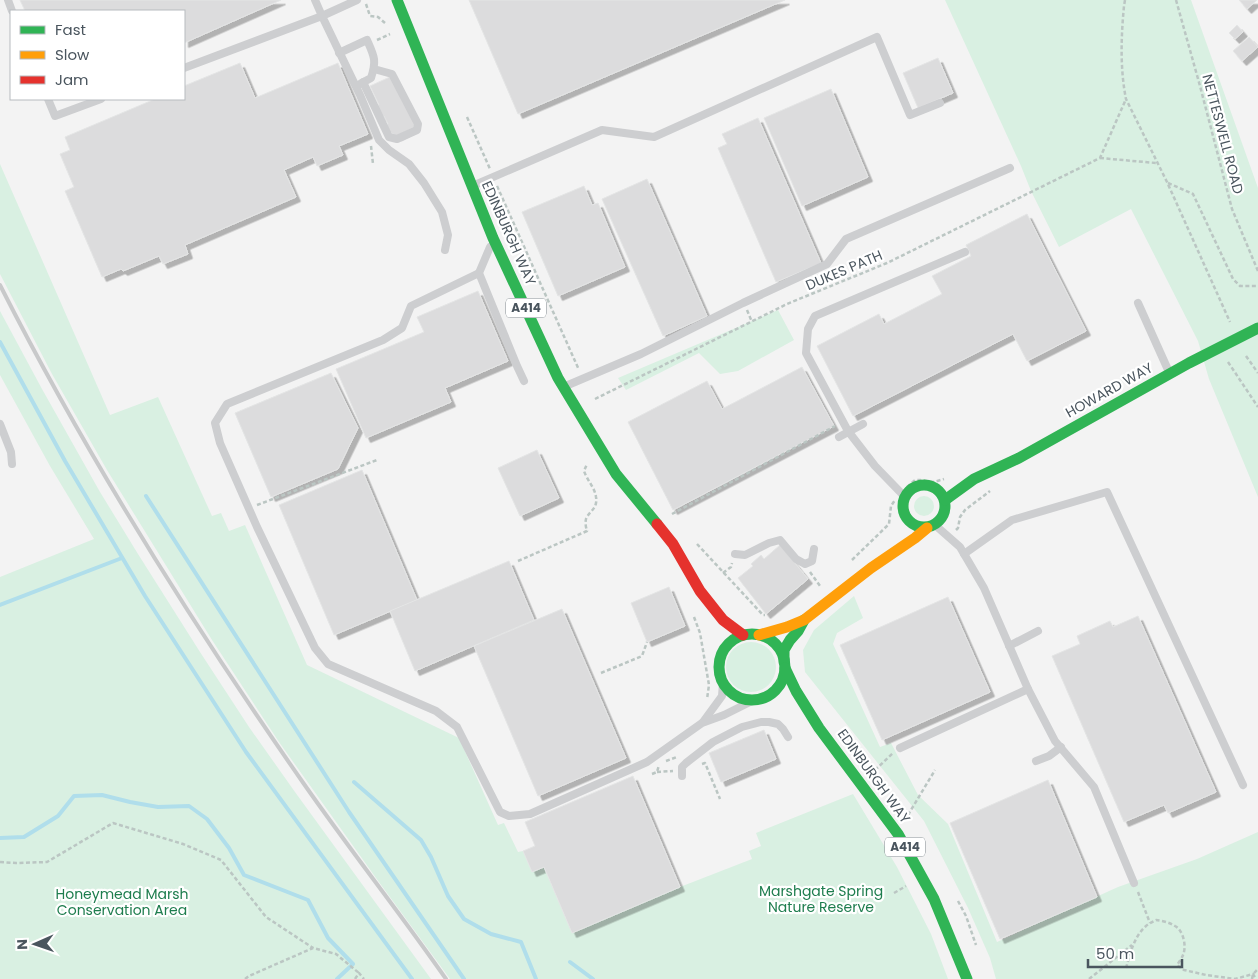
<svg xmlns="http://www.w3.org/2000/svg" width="1258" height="979" font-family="Poppins,sans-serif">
<defs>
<filter id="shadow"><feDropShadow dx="4.5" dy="4.5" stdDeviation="0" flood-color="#0004"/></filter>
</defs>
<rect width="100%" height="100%" fill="#f3f3f3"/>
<!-- green -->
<g fill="#d9f0e2">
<polygon points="945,0 1191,0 1258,188 1258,497 1209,379 1198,341 1131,209 1059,247 1031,191 1021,166"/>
<polygon points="0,164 110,415 158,397 212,516 221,513 229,531 245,525 307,665 459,738 498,825 504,823 518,852 523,851 532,872 544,867 572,933 680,887 752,859 749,851 761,846 756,833 853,794 897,867 931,934 948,979 450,979 376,878 279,742 212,640 107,470 52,374 0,274"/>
<polygon points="778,310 794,340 738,371 720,374 699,353 626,390 618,378"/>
<polygon points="0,311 42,389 100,492 138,554 200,652 249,727 295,792 431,979 0,979 0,577 94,539 50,466 0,375"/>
<circle cx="924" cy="506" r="10"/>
<polygon points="854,596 863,618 837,633 833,644 880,747 891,743 918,795 948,824 997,942 1118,887 1197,859 1258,832 1258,979 996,979 990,958 968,908 924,821 805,672 803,650 814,630"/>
<circle cx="751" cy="667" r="25"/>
</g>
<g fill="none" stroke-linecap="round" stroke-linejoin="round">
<!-- stream -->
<g stroke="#b0deeb" stroke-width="4">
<polyline points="0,342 65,461 145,596 246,752 412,979"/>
<polyline points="146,496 349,812 464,979"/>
<polyline points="0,605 122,558"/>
<polyline points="354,782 421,840 431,857 448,896 464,919 491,934 521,942 536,979"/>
<polyline points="0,838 24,837 58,816 74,796 102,795 130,802 158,807 189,806 207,819 229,848 244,875 308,900 328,938 353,964 337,979"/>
<polyline points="570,962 593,979"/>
</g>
</g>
<!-- building -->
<g fill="#dcdcdd" stroke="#e4e5e5" filter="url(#shadow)">
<polygon points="20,0 281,0 184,43 184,11 25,11"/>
<polygon points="469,0 785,0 518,114"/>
<polygon points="1239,0 1257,0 1247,9"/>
<polygon points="1237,25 1243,32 1235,39 1229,33"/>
<polygon points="1249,37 1258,47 1242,61 1233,51"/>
<polygon points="938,58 953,93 918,108 903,73"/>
<polygon points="240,63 255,98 338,63 368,134 339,146 343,155 317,166 313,157 284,170 296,197 185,245 188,254 163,264 159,256 123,271 121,269 102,277 65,191 74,187 60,154 70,150 65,137 155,99 184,99 184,86"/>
<polygon points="392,76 415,123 414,127 397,136 390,132 387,125 388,124 384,116 382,117 377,106 379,105 370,86"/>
<polygon points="831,89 868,177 802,206 764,118"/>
<polygon points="758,118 821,263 776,282 718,148 727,144 722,134"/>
<polygon points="647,179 707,316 663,336 602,199"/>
<polygon points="584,186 592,205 598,203 625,267 558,296 522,212"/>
<polygon points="1027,214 1086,331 1027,361 1013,334 853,416 817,346 879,314 884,324 942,294 932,276 971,256 966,245"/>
<polygon points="478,291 508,361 445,388 451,402 366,438 336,369 424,332 417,317"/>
<polygon points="802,367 834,426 673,510 628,422 707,381 722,409"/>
<polygon points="331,373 358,428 338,469 271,497 235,413"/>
<polygon points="537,450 559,498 520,516 498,468"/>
<polygon points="362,470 417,600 334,635 279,505"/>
<polygon points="780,545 808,579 766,614 738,578 753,566 751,564 761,555 764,559"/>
<polygon points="509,561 534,620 415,671 390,611"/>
<polygon points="669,587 685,626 647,642 631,603"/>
<polygon points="948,597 990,692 882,740 840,645"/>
<polygon points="562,609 626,758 538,796 474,646"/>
<polygon points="1138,616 1216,792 1168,813 1164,805 1124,822 1052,656 1080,644 1077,636 1110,621 1113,627"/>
<polygon points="764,730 776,759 721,782 709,753"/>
<polygon points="633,776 680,887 572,933 544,867 532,872 523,851 535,846 525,822"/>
<polygon points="1048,780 1097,897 1000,939 950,823"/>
</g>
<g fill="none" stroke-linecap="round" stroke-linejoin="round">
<!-- path -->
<g stroke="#bbc6c3" stroke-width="2.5" stroke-dasharray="4 2.5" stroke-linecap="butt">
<path d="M1125,0L1124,6C1121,37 1120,69 1126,99L1167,182L1230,322"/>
<polyline points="1176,0 1200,86 1232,209 1258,271"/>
<polyline points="366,4 370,16 378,17 385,23"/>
<polyline points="377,40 390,34"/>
<polyline points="467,117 490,169"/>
<polyline points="371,146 373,164"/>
<polyline points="1100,158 1156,163"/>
<polyline points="1168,183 1193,194 1233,279 1240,286 1258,286"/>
<polyline points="497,186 579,370"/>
<polyline points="747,310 752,322"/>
<polyline points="1246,356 1258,373"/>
<polyline points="1228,362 1258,407"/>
<polyline points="595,399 787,304 887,263 1100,158 1126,99"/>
<polyline points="907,487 915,480 920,480 934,482 944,479"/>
<polyline points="257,505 377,460"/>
<polyline points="672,514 835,426"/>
<polyline points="956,530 958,528 960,517 965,510 990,491"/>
<polyline points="697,544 763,615 765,615"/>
<polyline points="852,560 889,524 891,506 895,500"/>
<path d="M518,561L587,531C586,528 585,523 586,519C589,511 598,509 596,497C595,488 587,480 584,471L587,464"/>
<polyline points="810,572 820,586"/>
<polyline points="723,573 731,567 732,563"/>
<polyline points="694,617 700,633 709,685 707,699"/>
<polyline points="601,673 642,656 647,642"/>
<polyline points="666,761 677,757"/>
<polyline points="702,764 705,763 720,799"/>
<polyline points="875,770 893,753"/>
<polyline points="657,772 673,771"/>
<polyline points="652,774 657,772 659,765"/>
<polyline points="908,815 935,770"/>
<polyline points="0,862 16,863 47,862 113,823 183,844 221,860 266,917 313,948"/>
<polyline points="1138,892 1150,923"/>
<polyline points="894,893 906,886"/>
<polyline points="958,901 966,916 976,945"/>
<path d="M1126,968C1130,954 1134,937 1145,927C1148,924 1152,922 1156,920C1162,921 1169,922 1175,926C1183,930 1187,946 1183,955C1182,958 1179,962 1177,965L1184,970L1206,975L1235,979L1253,974L1256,979"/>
<polyline points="245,979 249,976 313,948 336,954 359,973"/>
<polyline points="355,979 359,973 364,979"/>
<polyline points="1089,979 1132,945"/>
<polyline points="1252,979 1253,974 1258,969"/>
</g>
<!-- lane -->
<g stroke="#cdced0" stroke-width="8">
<polyline points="8,0 12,11"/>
<polyline points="357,0 322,16 360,95 379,140 389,150 409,164 424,183 442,212 448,235 445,250"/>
<path d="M339,53L367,40C374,56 377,60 371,78L360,84"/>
<polyline points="184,68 322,16 315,0"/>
<polyline points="363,82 389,137 397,139 417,130 418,124 392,74 374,69"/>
<polyline points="48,99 55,116 101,99"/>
<polyline points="477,184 602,130 654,137 877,37 910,115 940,103"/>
<polyline points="490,247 479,273 517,366 524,381"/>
<polyline points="479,273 411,306 402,328 383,340 227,404 215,423 220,443 257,527 315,648 328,664 436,711 457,727 500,812 509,816 530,814 647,762 702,723 724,715 754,700"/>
<polyline points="1138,303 1169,372"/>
<polyline points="568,385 641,354 743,303 827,264 846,239 1010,168"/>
<polyline points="0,424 11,452 12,464"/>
<polyline points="839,437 863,424"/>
<polyline points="905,497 875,466 848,431 806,353 808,329 815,316 965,252"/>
<polyline points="935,525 960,547 984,588 1028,689 1055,741 1094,787 1134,883"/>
<polyline points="735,554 745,555 769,543 780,540 796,559 805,564 812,561 814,549"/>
<polyline points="964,554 1012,520 1107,492 1243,785"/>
<polyline points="1009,646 1038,631"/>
<polyline points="703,722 722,696 723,683"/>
<polyline points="900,748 1028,689"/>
<polyline points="1036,761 1049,756 1061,747"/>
<polyline points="682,776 682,767 686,763 713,742 742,727 761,722 769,722 778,724 783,729 788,737"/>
</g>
<!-- fast -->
<g stroke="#30b455" stroke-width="11">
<polyline points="397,0 493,238 558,378 616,474 657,524"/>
<circle cx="924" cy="506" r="21"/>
<polyline points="945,500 974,479 1019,458 1189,363 1258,328"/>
<circle cx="752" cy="667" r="33"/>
<polyline points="784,662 784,650 790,640 798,631 804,620"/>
<polyline points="785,668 796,691 819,728 898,834 934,899 967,979"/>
</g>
<!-- slow -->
<polyline stroke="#ff9f0a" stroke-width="11" points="759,635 787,627 804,620 871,568 915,538 927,528"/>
<!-- jam -->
<polyline stroke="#e5322d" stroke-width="11" points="657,524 673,544 700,591 723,620 743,635"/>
<!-- rail -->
<path stroke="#c8c9ca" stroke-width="4" d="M0,285C88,459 193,625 304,784C350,850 400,913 446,979"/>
</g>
<g text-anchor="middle" stroke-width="4.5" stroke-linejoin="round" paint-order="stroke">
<!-- shield labels -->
<g fill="#fff" stroke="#80888e" stroke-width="1">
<rect x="506" y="298.5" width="40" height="19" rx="4"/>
<rect x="885" y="837.5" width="40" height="19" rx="4"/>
</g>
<g font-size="12" font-weight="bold" fill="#4a555e">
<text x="526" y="312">A414</text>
<text x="905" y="851">A414</text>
</g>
<!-- street labels -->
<g font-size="14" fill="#4a555e" stroke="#fff">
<text transform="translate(1223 134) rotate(75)" y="5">NETTESWELL ROAD</text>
<text transform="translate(509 233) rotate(66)" y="5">EDINBURGH WAY</text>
<text transform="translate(844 270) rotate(-23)" y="5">DUKES PATH</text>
<text transform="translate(1109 390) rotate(-29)" y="5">HOWARD WAY</text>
<text transform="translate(874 776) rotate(54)" y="5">EDINBURGH WAY</text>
</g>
<!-- park labels -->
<g font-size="14" fill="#1e7d4e" stroke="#fff">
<text x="821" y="896">Marshgate Spring<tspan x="821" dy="16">Nature Reserve</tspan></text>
<text x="122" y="899">Honeymead Marsh<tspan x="122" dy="16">Conservation Area</tspan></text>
</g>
</g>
<!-- legend -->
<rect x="10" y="10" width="175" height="90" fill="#ffffff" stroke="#b7bbbf"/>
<rect x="20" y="26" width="25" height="8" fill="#30b455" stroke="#b7bbbf"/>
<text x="55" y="35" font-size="15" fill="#4a555e">Fast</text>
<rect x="20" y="51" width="25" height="8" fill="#ff9f0a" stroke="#b7bbbf"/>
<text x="55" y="60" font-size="15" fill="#4a555e">Slow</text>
<rect x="20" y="76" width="25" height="8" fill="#e5322d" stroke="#b7bbbf"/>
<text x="55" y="85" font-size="15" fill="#4a555e">Jam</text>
<!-- north arrow -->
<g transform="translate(35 944) rotate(268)" stroke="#ffffff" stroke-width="4" paint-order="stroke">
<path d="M0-4L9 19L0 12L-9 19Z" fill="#4a555e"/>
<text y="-8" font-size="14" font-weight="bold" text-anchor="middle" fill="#4a555e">N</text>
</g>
<!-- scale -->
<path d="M1088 959v8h94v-8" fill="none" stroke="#4a555e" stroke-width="2.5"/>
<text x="1096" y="959" font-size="15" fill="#4a555e" stroke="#ffffff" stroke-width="4" paint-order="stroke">50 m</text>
</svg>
